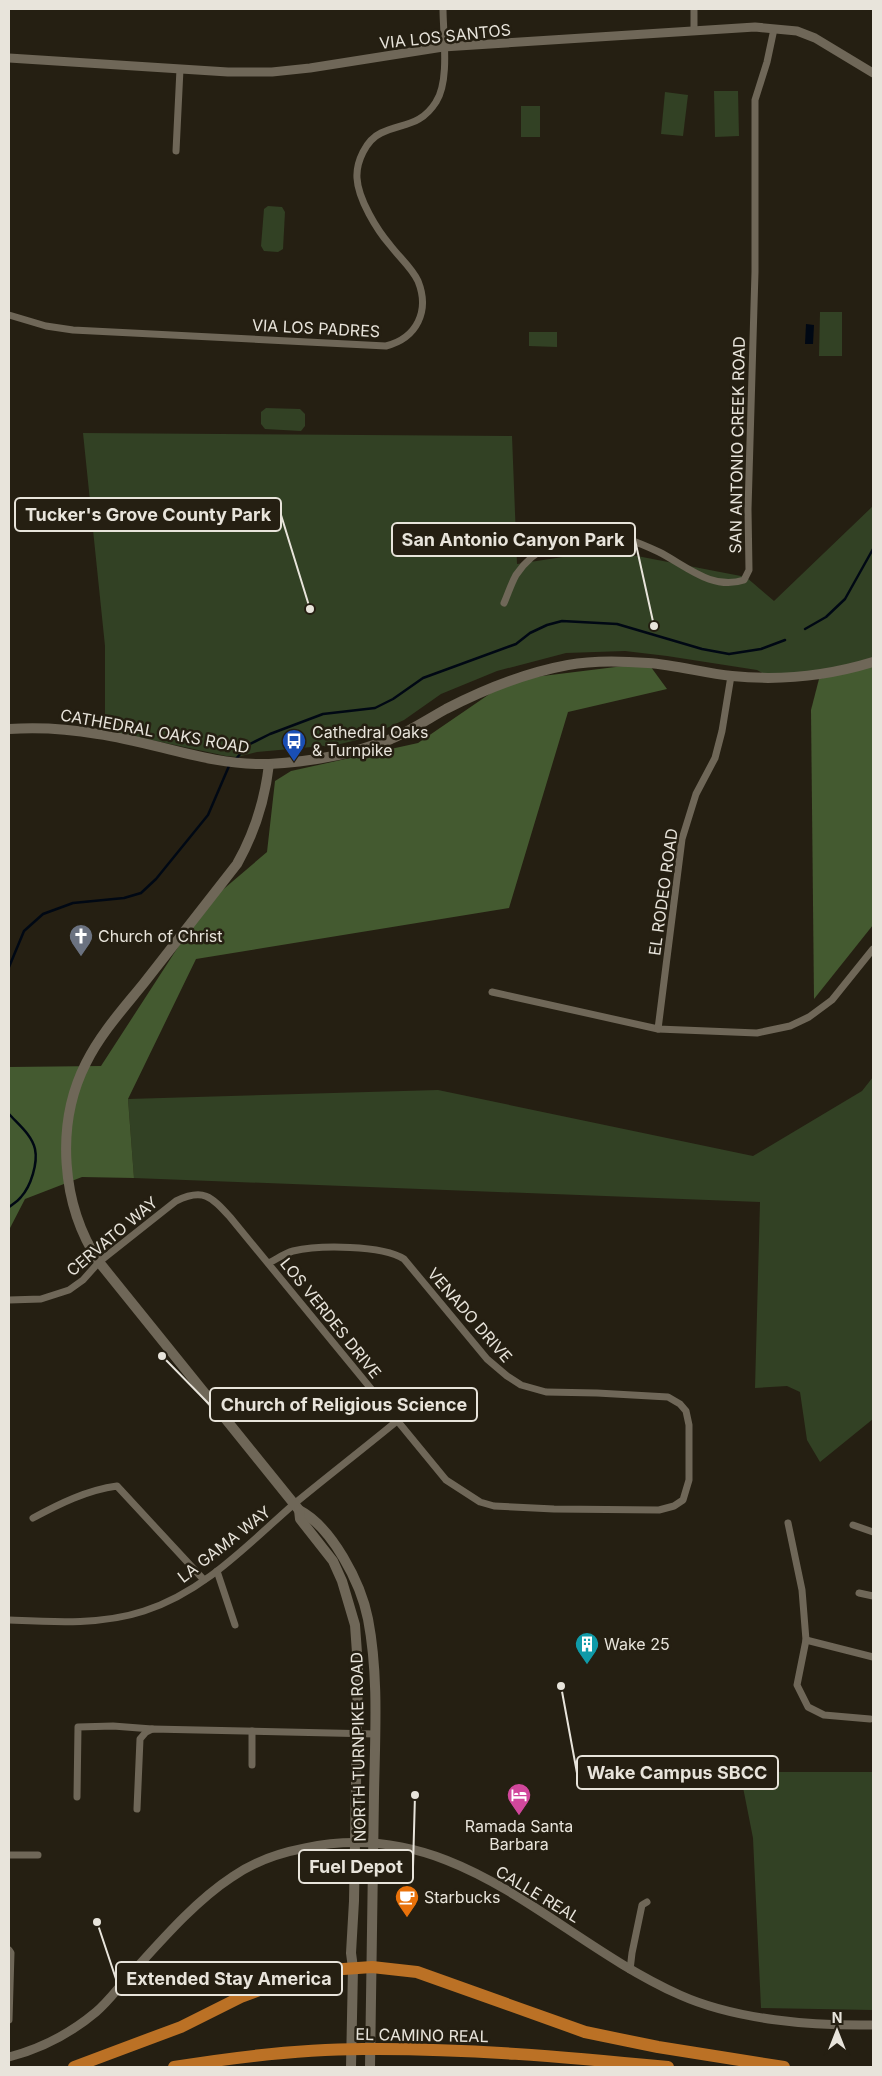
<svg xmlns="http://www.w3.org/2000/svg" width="882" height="2076" font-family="Inter,sans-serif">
<rect width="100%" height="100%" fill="#251f12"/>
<!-- green -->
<g fill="#324124">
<polygon points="714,91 738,91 739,136 715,137"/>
<polygon points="665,92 688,95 683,136 661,134"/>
<rect x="521" y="106" width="19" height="31"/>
<polygon points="268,206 282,207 285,212 283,249 278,252 264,251 261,246 264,209"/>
<polygon points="820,312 842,312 842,356 819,356"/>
<polygon points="529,332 557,332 557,347 529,346"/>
<polygon points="266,408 300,409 305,414 305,426 301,431 265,429 261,424 261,412"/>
<polygon points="83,433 512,436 517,564 589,553 637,556 746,577 774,601 873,506 873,666 778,682 757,670 667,656 625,651 566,653 497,671 441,694 404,720 365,738 328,747 315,744 314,742 312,747 257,752 237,757 226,756 105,730 105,646"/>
<polygon points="873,1077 873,1419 820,1462 807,1440 800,1392 787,1386 755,1388 760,1202 134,1178 128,1099 438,1090 753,1156 862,1091"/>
<polygon points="740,1772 873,1772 873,2010 761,2008 753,1838"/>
</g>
<!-- forest -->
<g fill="#445a30">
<polygon points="648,663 667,689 568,712 509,908 196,959 128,1099 134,1178 82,1177 25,1199 9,1230 9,1067 101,1066 206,904 267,852 275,781 291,771 418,743 510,680"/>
<polygon points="873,666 873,925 814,999 811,710 819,679"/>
</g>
<!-- water -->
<polygon fill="#000814" points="806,324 814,325 813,344 805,344"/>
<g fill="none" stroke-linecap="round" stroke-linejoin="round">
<!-- stream -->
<g stroke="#000814" stroke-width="2.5">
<polyline points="805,629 826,617 845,599 873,549"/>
<polyline points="235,760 248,745 270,734 323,714 375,708 393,699 423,678 516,644 530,633 547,625 562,621 617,624 702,649 729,654 761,649 785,640"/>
<polyline points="9,967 24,931 43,914 73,903 124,898 141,893 156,879 208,815 229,766"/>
<path d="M9,1114C18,1124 32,1135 35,1149C38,1163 31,1186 21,1197C18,1201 13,1204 9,1207"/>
</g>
<!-- minor -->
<g stroke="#6f6758" stroke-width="7">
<polyline points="694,31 694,9"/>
<polyline points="176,151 180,69"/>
<path d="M9,315L46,326L73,330L386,346C417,338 430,311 418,281C412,268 399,257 390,245C377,230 358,199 357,178C356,162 366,140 381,133C403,123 421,126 436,102C450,81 443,34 443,9"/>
<path d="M504,603C508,594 511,584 516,575C534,548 569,531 602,533C621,535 642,544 659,552C685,565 712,591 744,580L749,570L748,509L755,272V100L767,62L774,29"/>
<polyline points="492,992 658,1029 757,1033 790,1026 809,1017 832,1000 873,949"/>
<polyline points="658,1029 682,839 696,794 715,758 722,731 731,676"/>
<path d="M9,1300L41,1299L69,1290L83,1280L99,1262L176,1201C203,1188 211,1196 230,1217L446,1480L480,1502L494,1506L554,1509L659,1510L674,1506L683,1500L689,1480V1425L686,1411L680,1404L668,1397L597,1393L546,1392L521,1385L507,1376L487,1359L404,1259C382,1245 319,1245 293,1251C285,1253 277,1259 269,1263"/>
<path d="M33,1518C59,1504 87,1490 117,1486L204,1580"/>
<polyline points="788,1523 802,1590 806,1640 797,1685 808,1707 824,1715 870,1719"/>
<polyline points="853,1525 873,1532"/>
<polyline points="217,1571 235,1625"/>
<polyline points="859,1593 873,1596"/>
<path d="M9,1620C53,1622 102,1625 144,1611C204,1592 248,1544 294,1504C328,1476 363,1449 397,1421"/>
<polyline points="806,1640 873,1657"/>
<polyline points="252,1765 252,1731"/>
<polyline points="77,1797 78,1727 113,1726 152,1729"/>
<polyline points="137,1809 140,1739 146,1732 152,1729 375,1734"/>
<polyline points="9,1855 38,1855"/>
<polyline points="9,1950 11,1953 9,2020"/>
<polyline points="630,1970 632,1953 642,1905 647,1902"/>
</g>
<!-- tertiary -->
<g stroke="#6f6758" stroke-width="9">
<polyline points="9,58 228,72 272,72 310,68 443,47 755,27 797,31 815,38 873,73"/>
<path d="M9,2057C40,2049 71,2033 96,2012C108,2002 118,1988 129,1976C160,1942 194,1902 232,1877C253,1862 279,1853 305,1848C460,1815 552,1938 680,1995C736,2020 812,2026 873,2025"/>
</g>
<!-- secondary -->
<g stroke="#6f6758" stroke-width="10">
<path d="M9,729C38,727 69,729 98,734C155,742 210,766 269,764C310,762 353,754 391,739C410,731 428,719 446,709C485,689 524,673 568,665C593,660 623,661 648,663C676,665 704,673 732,676C780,681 827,676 873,662"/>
<path d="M269,764C265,800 255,832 237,864C206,904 175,943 144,983C123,1009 101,1033 86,1063C55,1124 61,1205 99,1262L299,1510C332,1527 361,1583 368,1619C379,1676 375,1736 374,1794C373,1885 371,1976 370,2067"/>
<polyline points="299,1510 300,1519 333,1561 342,1581 355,1625 358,1667 354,1901 351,1953 353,1968 351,2067"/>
</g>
<!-- motorway -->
<g stroke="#bb7125" stroke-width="12">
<polyline points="74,2067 181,2027 241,1997 296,1976 329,1970 372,1967 417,1972 585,2032 658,2047 784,2067"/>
<path d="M174,2067C236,2057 300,2049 363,2049C464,2048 567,2057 668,2067"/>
</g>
</g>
<!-- icons -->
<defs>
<g id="bus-pin" transform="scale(1.25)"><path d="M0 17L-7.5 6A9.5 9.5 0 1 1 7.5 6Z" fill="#1a4fb4" stroke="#251f12"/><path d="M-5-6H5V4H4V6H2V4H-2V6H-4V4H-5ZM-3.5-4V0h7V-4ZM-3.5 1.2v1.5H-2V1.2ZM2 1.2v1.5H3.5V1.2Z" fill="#fff"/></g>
<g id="church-pin" transform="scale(1.25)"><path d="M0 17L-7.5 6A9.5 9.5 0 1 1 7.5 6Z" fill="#6b7280" stroke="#251f12"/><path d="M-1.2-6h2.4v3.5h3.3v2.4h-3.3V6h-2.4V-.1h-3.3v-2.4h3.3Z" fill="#fff"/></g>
<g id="building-pin" transform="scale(1.25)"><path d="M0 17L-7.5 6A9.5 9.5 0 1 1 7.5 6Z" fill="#0f9aa8" stroke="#251f12"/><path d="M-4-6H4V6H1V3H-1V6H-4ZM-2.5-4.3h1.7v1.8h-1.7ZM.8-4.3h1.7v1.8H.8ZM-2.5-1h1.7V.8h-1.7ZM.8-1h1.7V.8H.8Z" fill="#fff"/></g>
<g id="hotel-pin" transform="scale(1.25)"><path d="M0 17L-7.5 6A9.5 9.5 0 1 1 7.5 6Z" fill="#d1479c" stroke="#251f12"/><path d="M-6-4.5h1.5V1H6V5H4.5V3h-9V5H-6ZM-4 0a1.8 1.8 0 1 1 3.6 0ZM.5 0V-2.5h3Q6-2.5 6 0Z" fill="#fff"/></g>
<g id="cafe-pin" transform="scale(1.25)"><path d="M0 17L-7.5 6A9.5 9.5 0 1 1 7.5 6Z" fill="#e8710a" stroke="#251f12"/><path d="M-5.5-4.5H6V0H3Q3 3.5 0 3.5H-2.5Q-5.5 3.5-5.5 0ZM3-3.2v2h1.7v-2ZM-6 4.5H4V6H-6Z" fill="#fff"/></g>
</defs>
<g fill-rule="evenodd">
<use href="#bus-pin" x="294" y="741"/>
<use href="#church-pin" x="81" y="936"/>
<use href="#building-pin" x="587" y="1644"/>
<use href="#hotel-pin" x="519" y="1795"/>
<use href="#cafe-pin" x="407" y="1897"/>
</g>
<g text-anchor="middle" stroke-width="5" stroke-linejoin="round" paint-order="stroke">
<!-- street labels -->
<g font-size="16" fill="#e8e4db" stroke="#251f12">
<text transform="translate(445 36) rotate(-6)" y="6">VIA LOS SANTOS</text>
<text transform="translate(316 328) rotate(3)" y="6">VIA LOS PADRES</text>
<text transform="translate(737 445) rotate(-89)" y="6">SAN ANTONIO CREEK ROAD</text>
<text transform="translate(155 731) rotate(10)" y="6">CATHEDRAL OAKS ROAD</text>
<text transform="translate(663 892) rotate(-82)" y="6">EL RODEO ROAD</text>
<text transform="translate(112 1236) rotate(-40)" y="6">CERVATO WAY</text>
<text transform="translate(470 1315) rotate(49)" y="6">VENADO DRIVE</text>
<text transform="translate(331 1318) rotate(51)" y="6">LOS VERDES DRIVE</text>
<text transform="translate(224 1544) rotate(-38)" y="6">LA GAMA WAY</text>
<text transform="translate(358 1747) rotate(-91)" y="6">NORTH TURNPIKE ROAD</text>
<text transform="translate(538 1894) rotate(31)" y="6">CALLE REAL</text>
<text transform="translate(422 2035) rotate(1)" y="6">EL CAMINO REAL</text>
</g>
<!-- poi labels -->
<g font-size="16" fill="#e8e4db" stroke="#251f12" text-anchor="start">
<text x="312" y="738">Cathedral Oaks<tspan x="312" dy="18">&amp; Turnpike</tspan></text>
<text x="98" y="942">Church of Christ</text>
<text x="604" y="1650">Wake 25</text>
<text x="519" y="1832" text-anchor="middle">Ramada Santa<tspan x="519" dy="18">Barbara</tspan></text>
<text x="424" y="1903">Starbucks</text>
</g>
</g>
<!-- callouts -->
<path fill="none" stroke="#e8e4db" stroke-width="2" d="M310 609L281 515M654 626L635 540M162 1356L210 1405M561 1686L577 1773M415 1795L413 1867M97 1922L116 1979"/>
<g fill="#e8e4db" stroke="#251f12" stroke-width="2">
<circle cx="310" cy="609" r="5"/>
<circle cx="654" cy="626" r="5"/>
<circle cx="162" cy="1356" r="5"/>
<circle cx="561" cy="1686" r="5"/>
<circle cx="415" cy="1795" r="5"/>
<circle cx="97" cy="1922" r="5"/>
</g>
<g fill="#251f12" stroke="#e8e4db" stroke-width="2">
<rect x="15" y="498" width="266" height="33" rx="5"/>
<rect x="392" y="523" width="243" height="33" rx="5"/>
<rect x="210" y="1388" width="267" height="33" rx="5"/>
<rect x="577" y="1756" width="201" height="33" rx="5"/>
<rect x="299" y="1850" width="114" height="33" rx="5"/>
<rect x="116" y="1962" width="226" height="33" rx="5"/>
</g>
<g font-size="18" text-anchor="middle" font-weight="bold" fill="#e8e4db">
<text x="148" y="521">Tucker's Grove County Park</text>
<text x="513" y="546">San Antonio Canyon Park</text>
<text x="344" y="1411">Church of Religious Science</text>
<text x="677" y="1779">Wake Campus SBCC</text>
<text x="356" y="1873">Fuel Depot</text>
<text x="229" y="1985">Extended Stay America</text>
</g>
<!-- border -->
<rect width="882" height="2076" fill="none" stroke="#e8e4db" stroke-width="20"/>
<!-- north arrow -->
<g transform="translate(837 2031)" stroke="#251f12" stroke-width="4" paint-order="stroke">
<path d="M0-4L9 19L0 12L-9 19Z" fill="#e8e4db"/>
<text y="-8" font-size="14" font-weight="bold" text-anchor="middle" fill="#e8e4db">N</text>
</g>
</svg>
